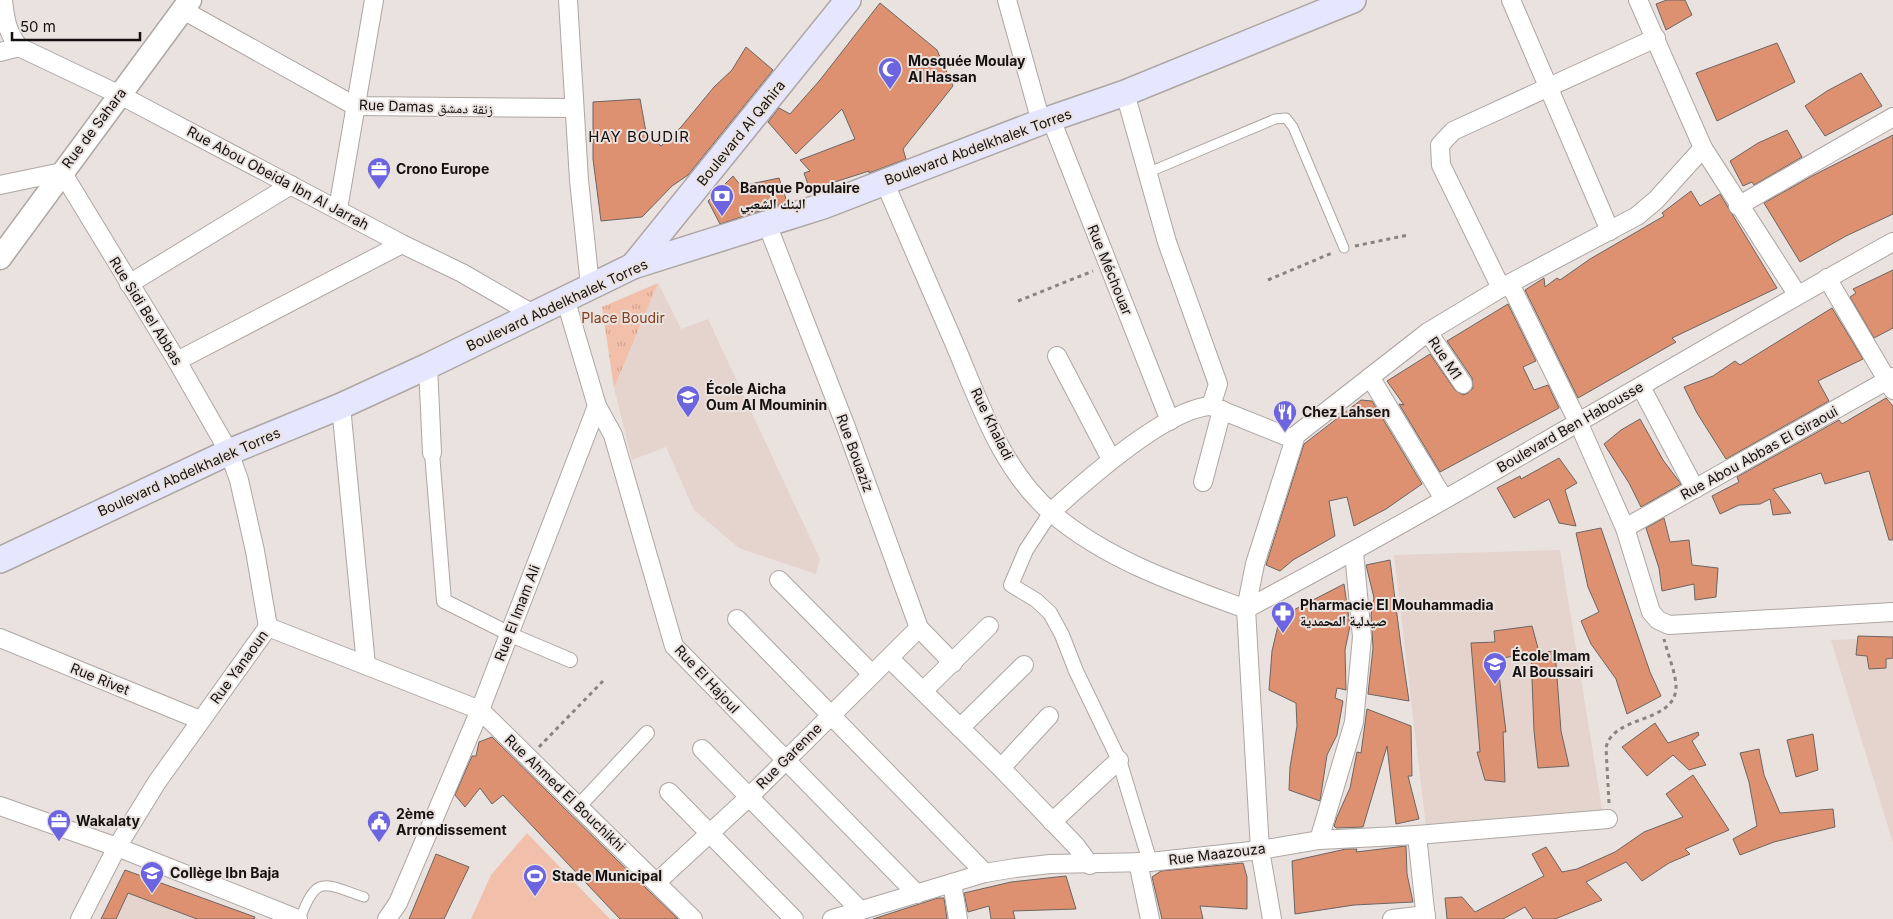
<svg xmlns="http://www.w3.org/2000/svg" width="1893" height="919" font-family="Inter,'Noto Naskh Arabic',sans-serif">
<defs>
<pattern id="park-tufts" width="24" height="20" patternUnits="userSpaceOnUse" patternTransform="scale(1.25)"><rect width="24" height="20" fill="#f2c0aa"/><path d="M3 7l-1-3M5 7V3M7 7l1-3M15 17l-1-3M17 17v-4M19 17l1-3" fill="none" stroke="#cfa491"/></pattern>
</defs>
<rect width="100%" height="100%" fill="#eae2df"/>
<!-- built -->
<g fill="#e4d4cd">
<polygon points="658,283 681,329 708,319 820,559 816,574 739,548 694,510 666,447 632,460 614,388"/>
<polygon points="1560,550 1603,814 1426,827 1394,555"/>
<polygon points="1893,638 1893,843 1831,640"/>
<polygon points="125,870 260,919 101,919"/>
</g>
<!-- park -->
<polygon fill="url(#park-tufts)" points="658,283 614,388 602,307"/>
<!-- pitch -->
<polygon fill="#f2c0aa" points="527,833 610,919 471,919 491,875"/>
<!-- building -->
<g fill="#dd9170" stroke="#6c6562">
<polygon points="1667,0 1685,0 1692,15 1666,30 1656,4"/>
<polygon points="880,3 937,50 953,86 903,149 906,159 869,173 869,171 810,190 804,173 810,171 800,160 855,139 842,109 796,154 768,122 779,108 790,114 820,80"/>
<polygon points="1777,43 1795,82 1717,121 1696,73"/>
<polygon points="746,47 773,70 688,175 672,186 642,217 601,221 593,159 593,102 640,99 646,132 661,146 681,127 714,87 732,70"/>
<polygon points="1861,73 1882,106 1825,136 1805,106 1827,91"/>
<polygon points="1787,130 1802,157 1754,185 1752,182 1743,186 1730,161 1758,143"/>
<polygon points="1893,135 1893,214 1846,236 1800,262 1764,203 1812,176"/>
<polygon points="733,176 741,186 779,178 787,202 720,224 708,201"/>
<polygon points="1691,191 1700,206 1720,194 1777,288 1672,338 1676,342 1578,398 1525,290 1544,278 1545,287 1557,278 1560,280 1590,259 1664,216 1662,213"/>
<polygon points="1893,270 1893,328 1874,338 1850,297 1856,293 1853,289"/>
<polygon points="1508,304 1536,361 1523,367 1534,390 1548,385 1559,408 1440,472 1399,404 1404,405 1387,381 1430,354 1455,390 1463,395 1468,393 1473,388 1472,378 1447,341"/>
<polygon points="1832,308 1863,359 1818,381 1829,401 1726,459 1697,413 1684,387 1713,376 1735,361 1740,365"/>
<polygon points="1886,398 1893,406 1893,540 1889,540 1869,471 1825,484 1821,473 1773,489 1791,513 1773,515 1770,499 1760,504 1739,505 1720,514 1712,496 1739,482 1737,477 1839,420 1842,424"/>
<polygon points="1361,400 1372,401 1422,484 1386,509 1354,526 1347,497 1329,501 1335,536 1293,560 1280,571 1266,565 1304,444"/>
<polygon points="1640,419 1663,460 1681,484 1641,507 1629,483 1604,444 1621,430"/>
<polygon points="1559,458 1577,483 1565,490 1576,526 1559,523 1549,499 1514,518 1497,488 1520,476 1521,479"/>
<polygon points="1664,518 1670,542 1689,540 1692,565 1718,568 1716,597 1695,600 1694,584 1662,591 1659,568 1646,528"/>
<polygon points="1601,528 1650,672 1661,696 1627,714 1616,679 1591,644 1581,621 1599,612 1588,587 1576,533"/>
<polygon points="1390,560 1401,646 1409,701 1368,694 1373,648 1371,615 1374,598 1366,565"/>
<polygon points="1344,584 1350,626 1345,650 1346,690 1337,688 1335,698 1343,701 1337,735 1327,755 1320,801 1289,790 1290,767 1297,726 1296,703 1269,690 1272,651 1280,617"/>
<polygon points="1532,626 1539,652 1532,653 1555,651 1561,731 1569,766 1538,768 1534,731 1531,653 1497,659 1506,732 1503,732 1505,782 1485,780 1477,752 1480,752 1471,643 1495,642 1494,631"/>
<polygon points="1858,636 1893,637 1893,658 1886,659 1886,668 1869,669 1867,656 1856,655"/>
<polygon points="1367,709 1411,726 1412,776 1408,776 1419,819 1396,824 1387,746 1363,827 1336,828 1334,826 1337,817 1350,788 1357,752 1361,753"/>
<polygon points="1655,723 1668,743 1698,732 1699,735 1692,741 1706,765 1689,770 1673,755 1647,776 1622,747"/>
<polygon points="1813,734 1818,770 1796,777 1787,740"/>
<polygon points="492,737 618,861 678,919 620,919 503,795 492,804 480,788 465,807 455,795 472,756 476,756 479,742"/>
<polygon points="1759,749 1764,775 1780,813 1833,809 1835,827 1774,842 1740,855 1733,839 1757,826 1749,782 1740,753"/>
<polygon points="1693,775 1729,830 1685,849 1690,854 1669,863 1642,881 1626,862 1586,882 1602,900 1555,919 1533,919 1525,907 1503,919 1447,919 1445,898 1462,897 1475,912 1544,876 1532,854 1546,847 1562,872 1577,869 1615,852 1644,832 1683,817 1666,794"/>
<polygon points="1406,846 1407,874 1413,902 1354,905 1295,914 1292,861 1346,849 1357,849 1356,852"/>
<polygon points="436,854 469,867 444,919 409,919"/>
<polygon points="1243,863 1247,877 1247,909 1200,906 1203,919 1162,919 1152,877 1161,871"/>
<polygon points="125,870 255,917 254,919 197,919 128,893 116,919 101,919"/>
<polygon points="1066,876 1076,909 1013,911 1015,919 991,919 989,906 968,912 964,893 1011,882"/>
<polygon points="938,898 944,898 947,919 873,919"/>
</g>
<g fill="none" stroke-linecap="round" stroke-linejoin="round">
<!-- service casing -->
<g stroke="#ada6a2" stroke-width="11">
<g id="service">
<polyline points="1147,173 1275,119 1286,118 1293,127 1344,248"/>
<path d="M300,919C317,873 324,884 364,897"/>
</g>
</g>
<!-- pedestrian casing -->
<g stroke="#ada6a2" stroke-width="16">
<g id="pedestrian">
<polyline points="432,453 444,601 518,638 570,660"/>
<polyline points="1051,512 1026,550 1011,585 1036,600 1050,613 1062,635 1076,671 1119,760 1150,862"/>
<polyline points="579,806 647,733"/>
</g>
</g>
<!-- minor casing -->
<g stroke="#ada6a2" stroke-width="20">
<g id="minor">
<path d="M3,0C5,19 7,32 19,47L120,95L402,244L462,273L533,314"/>
<polyline points="568,0 579,180 590,286"/>
<polyline points="1007,0 1041,122"/>
<polyline points="1511,0 1610,231"/>
<polyline points="1638,0 1703,148 1797,294"/>
<polyline points="183,10 355,106 574,108"/>
<polyline points="0,52 19,47"/>
<polyline points="1125,93 1167,242 1218,384 1211,406"/>
<polyline points="1051,119 1170,421"/>
<path d="M884,181C908,236 931,290 955,345C980,404 1002,471 1053,514C1109,561 1178,584 1246,609"/>
<polyline points="0,185 62,172 177,361 229,452 239,480 255,551 268,627"/>
<polyline points="1738,206 1893,117"/>
<polyline points="338,209 374,0"/>
<polyline points="767,224 846,427 919,628 953,663"/>
<polyline points="1827,278 1893,390"/>
<polyline points="129,284 291,185"/>
<polyline points="1510,284 1579,424 1625,528 1651,612 1658,620 1669,625 1893,612"/>
<polyline points="1501,288 1441,165 1440,145 1453,131 1656,38"/>
<polyline points="565,298 597,406 613,435 674,646 917,894"/>
<polyline points="1428,332 1463,384"/>
<polyline points="1057,356 1111,459"/>
<polyline points="177,361 402,244"/>
<polyline points="428,366 432,453"/>
<polyline points="1370,377 1444,499"/>
<polyline points="1641,387 1695,489"/>
<polyline points="341,406 366,665"/>
<polyline points="1203,482 1222,410"/>
<path d="M1051,512C1084,482 1167,408 1211,406L1293,439"/>
<polyline points="1625,528 1893,377"/>
<polyline points="779,580 872,674"/>
<path d="M1246,609C1465,493 1676,362 1893,242"/>
<polyline points="737,619 985,873"/>
<polyline points="268,627 480,710 693,919"/>
<polyline points="0,638 200,720"/>
<polyline points="889,658 1001,768 1076,846 1090,865"/>
<polyline points="923,691 989,626"/>
<polyline points="960,728 1024,665"/>
<polyline points="702,749 860,910"/>
<polyline points="1001,768 1049,716"/>
<polyline points="669,792 794,919"/>
<polyline points="0,806 117,847 298,919"/>
<polyline points="1052,822 1119,760"/>
<polyline points="1417,835 1426,919"/>
<polyline points="1319,840 1354,722 1362,637 1354,552"/>
<polyline points="1138,862 1150,919"/>
<polyline points="657,882 749,797 919,628"/>
<polyline points="952,883 958,919"/>
<polyline points="80,919 117,847 157,782 268,627"/>
<polyline points="387,919 398,903 480,710 597,406"/>
<polyline points="832,919 985,873 1015,868 1050,864 1150,862 1260,850 1319,840 1417,835 1608,819"/>
<polyline points="1272,919 1260,850 1246,609 1255,564 1296,435 1428,332 1501,288 1637,216 1656,200 1703,148"/>
<polyline points="1392,919 1426,915"/>
</g>
</g>
<!-- tertiary casing -->
<g stroke="#ada6a2" stroke-width="25">
<polyline id="tertiary" points="0,258 190,0"/>
</g>
<!-- secondary casing -->
<g stroke="#ada6a2" stroke-width="28">
<g id="secondary">
<polyline points="633,266 848,0"/>
<polyline points="0,560 229,452 341,406 428,366 633,266 823,206 1041,122 1125,93 1353,0"/>
</g>
</g>
<!-- path -->
<g stroke="#898381" stroke-width="3" stroke-dasharray="4 4" stroke-linecap="butt">
<polyline points="1355,246 1408,235"/>
<polyline points="1268,280 1332,253"/>
<polyline points="1018,301 1093,271"/>
<polyline points="539,747 603,681"/>
<path d="M1609,803L1606,748C1612,715 1673,724 1676,689C1677,676 1667,652 1664,639"/>
</g>
<!-- service -->
<use href="#service" stroke="#fff" stroke-width="9"/>
<!-- pedestrian -->
<use href="#pedestrian" stroke="#fff" stroke-width="14"/>
<!-- minor -->
<use href="#minor" stroke="#fff" stroke-width="18"/>
<!-- tertiary -->
<use href="#tertiary" stroke="#fff" stroke-width="22"/>
<!-- secondary -->
<use href="#secondary" stroke="#e6e7fe" stroke-width="25"/>
</g>
<!-- icons -->
<defs>
<g id="mosque-pin" transform="scale(1.25)"><path d="M0 17L-7.5 6A9.5 9.5 0 1 1 7.5 6Z" fill="#6c65df" stroke="#eae2df"/><path d="M3.5-4.9A6 6 0 1 0 3.5 4.9A5 5 0 1 1 3.5-4.9Z" fill="#fff"/></g>
<g id="office-pin" transform="scale(1.25)"><path d="M0 17L-7.5 6A9.5 9.5 0 1 1 7.5 6Z" fill="#6c65df" stroke="#eae2df"/><path d="M-6-3h4V-5.5h4V-3h4V5H-6ZM-1-4.5V-3h2v-1.5ZM-6 0V1H6V0Z" fill="#fff"/></g>
<g id="bank-pin" transform="scale(1.25)"><path d="M0 17L-7.5 6A9.5 9.5 0 1 1 7.5 6Z" fill="#6c65df" stroke="#eae2df"/><path d="M-6-4H6V4H-6ZM0-2.3a2.3 2.3 0 1 0 0 4.6a2.3 2.3 0 1 0 0-4.6Z" fill="#fff"/></g>
<g id="school-pin" transform="scale(1.25)"><path d="M0 17L-7.5 6A9.5 9.5 0 1 1 7.5 6Z" fill="#6c65df" stroke="#eae2df"/><path d="M0-5L7-2L0 1L-7-2ZM-4 1L0 2.5L4 1V4Q0 6-4 4Z" fill="#fff"/></g>
<g id="restaurant-pin" transform="scale(1.25)"><path d="M0 17L-7.5 6A9.5 9.5 0 1 1 7.5 6Z" fill="#6c65df" stroke="#eae2df"/><path d="M-5-6h1v4h1v-4h1v4h1v-4h1v5L-1.5 .5V6h-2V.5L-5-1ZM5-6V6H3V1.5H1.5Q1.5-4 5-6Z" fill="#fff"/></g>
<g id="pharmacy-pin" transform="scale(1.25)"><path d="M0 17L-7.5 6A9.5 9.5 0 1 1 7.5 6Z" fill="#6c65df" stroke="#eae2df"/><path d="M-2-6h4v4h4v4h-4v4h-4v-4h-4v-4h4Z" fill="#fff"/></g>
<g id="civic-pin" transform="scale(1.25)"><path d="M0 17L-7.5 6A9.5 9.5 0 1 1 7.5 6Z" fill="#6c65df" stroke="#eae2df"/><path d="M-.6-6.5H3V-4.5H.6V-3L4-1V1h2V6H-6V1h2V-1L-.6-3ZM-1.2 2.5V6h2.4V2.5Z" fill="#fff"/></g>
<g id="stadium-pin" transform="scale(1.25)"><path d="M0 17L-7.5 6A9.5 9.5 0 1 1 7.5 6Z" fill="#6c65df" stroke="#eae2df"/><path d="M0-5a6.5 5 0 1 0 0 10a6.5 5 0 1 0 0-10ZM-3.5-1.8h7v3.6h-7Z" fill="#fff"/></g>
</defs>
<g fill-rule="evenodd">
<use href="#mosque-pin" x="890" y="69"/>
<use href="#office-pin" x="379" y="169"/>
<use href="#bank-pin" x="722" y="196"/>
<use href="#school-pin" x="688" y="397"/>
<use href="#restaurant-pin" x="1285" y="412"/>
<use href="#pharmacy-pin" x="1283" y="613"/>
<use href="#school-pin" x="1495" y="664"/>
<use href="#office-pin" x="59" y="821"/>
<use href="#civic-pin" x="379" y="822"/>
<use href="#school-pin" x="152" y="873"/>
<use href="#stadium-pin" x="535" y="876"/>
</g>
<g text-anchor="middle" stroke-width="4" stroke-linejoin="round" paint-order="stroke">
<!-- poi labels -->
<g font-size="14" font-weight="bold" fill="#141110" stroke="#eae2df" text-anchor="start">
<text x="908" y="66">Mosquée Moulay<tspan x="908" dy="16">Al Hassan</tspan></text>
<text x="396" y="174">Crono Europe</text>
<text x="740" y="193">Banque Populaire<tspan x="740" dy="16">البنك الشعبي</tspan></text>
<text x="706" y="394">École Aicha<tspan x="706" dy="16">Oum Al Mouminin</tspan></text>
<text x="1302" y="417">Chez Lahsen</text>
<text x="1300" y="610">Pharmacie El Mouhammadia<tspan x="1300" dy="16">صيدلية المحمدية</tspan></text>
<text x="1512" y="661">École Imam<tspan x="1512" dy="16">Al Boussairi</tspan></text>
<text x="396" y="819">2ème<tspan x="396" dy="16">Arrondissement</tspan></text>
<text x="76" y="826">Wakalaty</text>
<text x="170" y="878">Collège Ibn Baja</text>
<text x="552" y="881">Stade Municipal</text>
</g>
<!-- street labels -->
<g font-size="14" fill="#141110" stroke="#eae2df">
<text transform="translate(426 107) rotate(2)" y="5">Rue Damas زنقة دمشق</text>
<text transform="translate(94 128) rotate(-53)" y="5">Rue de Sahara</text>
<text transform="translate(741 133) rotate(-51)" y="5">Boulevard Al Qahira</text>
<text transform="translate(978 147) rotate(-20)" y="5">Boulevard Abdelkhalek Torres</text>
<text transform="translate(278 178) rotate(28)" y="5">Rue Abou Obeida Ibn Al Jarrah</text>
<text transform="translate(1110 270) rotate(68)" y="5">Rue Méchouar</text>
<text transform="translate(557 305) rotate(-25)" y="5">Boulevard Abdelkhalek Torres</text>
<text transform="translate(146 311) rotate(58)" y="5">Rue Sidi Bel Abbas</text>
<text transform="translate(1445 358) rotate(56)" y="5">Rue M1</text>
<text transform="translate(992 424) rotate(64)" y="5">Rue Khaladi</text>
<text transform="translate(1570 427) rotate(-30)" y="5">Boulevard Ben Habousse</text>
<text transform="translate(855 453) rotate(70)" y="5">Rue Bouaziz</text>
<text transform="translate(1759 453) rotate(-29)" y="5">Rue Abou Abbas El Giraoui</text>
<text transform="translate(189 472) rotate(-24)" y="5">Boulevard Abdelkhalek Torres</text>
<text transform="translate(517 613) rotate(-69)" y="5">Rue El Imam Ali</text>
<text transform="translate(239 667) rotate(-54)" y="5">Rue Yanaoun</text>
<text transform="translate(100 679) rotate(22)" y="5">Rue Rivet</text>
<text transform="translate(707 679) rotate(47)" y="5">Rue El Hajoul</text>
<text transform="translate(789 756) rotate(-45)" y="5">Rue Garenne</text>
<text transform="translate(565 793) rotate(44)" y="5">Rue Ahmed El Bouchikhi</text>
<text transform="translate(1217 854) rotate(-7)" y="5">Rue Maazouza</text>
</g>
<!-- park labels -->
<g font-size="14" fill="#833d1c" stroke="#eae2df">
<text x="623" y="323">Place Boudir</text>
</g>
<!-- neighbourhood labels -->
<g font-size="15" letter-spacing="1" fill="#141110" stroke="#eae2df">
<text x="639" y="142">HAY BOUDIR</text>
</g>
</g>
<!-- scale -->
<path d="M12 32v8h128v-8" fill="none" stroke="#141110" stroke-width="2.5"/>
<text x="20" y="32" font-size="15" fill="#141110" stroke="#eae2df" stroke-width="4" paint-order="stroke">50 m</text>
</svg>
